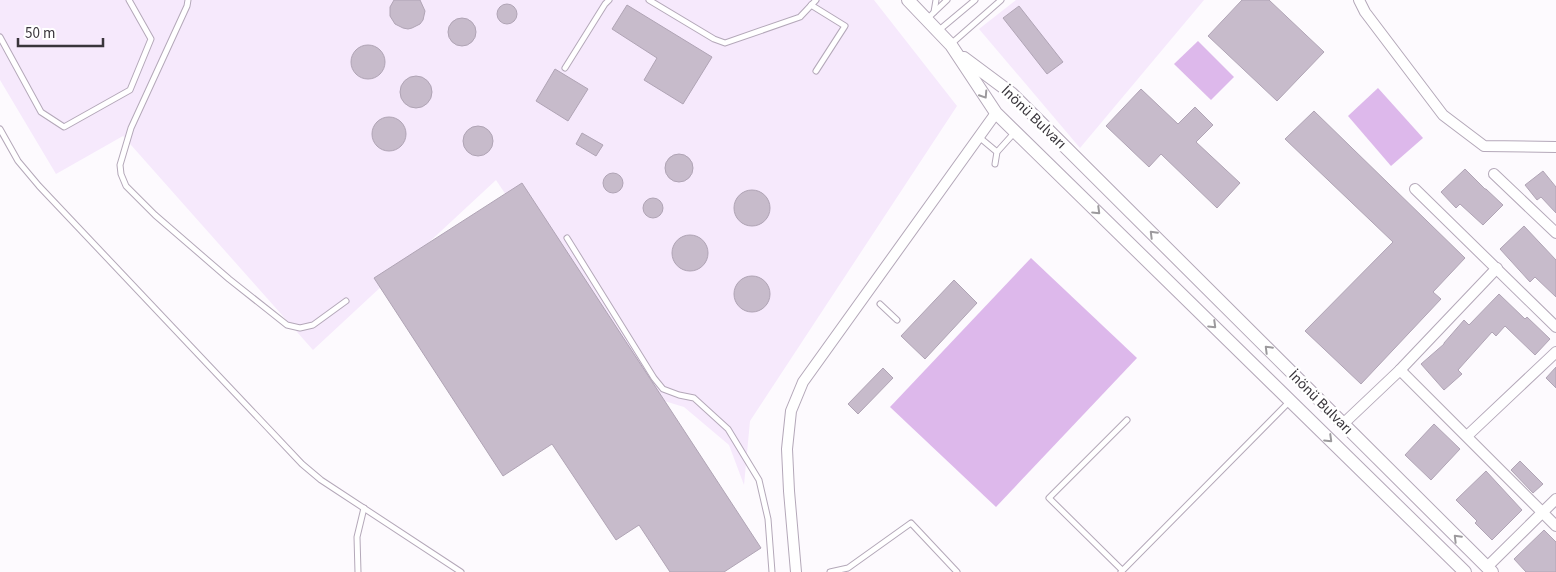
<svg xmlns="http://www.w3.org/2000/svg" width="1556" height="572" font-family="'Source Sans 3',sans-serif">
<rect width="100%" height="100%" fill="#fdfafe"/>
<!-- built -->
<g fill="#f6e9fc">
<polygon points="0,0 874,0 957,106 750,421 744,485 729,445 684,407 638,393 496,180 313,350 123,136 56,174 0,80"/>
<polygon points="1016,0 1204,0 1080,148 979,29"/>
</g>
<!-- green -->
<g fill="#ddb8eb">
<polygon points="1198,41 1234,77 1211,100 1174,64"/>
<polygon points="1378,88 1423,138 1391,166 1348,116"/>
<polygon points="1031,258 1137,358 996,507 890,407"/>
</g>
<!-- building -->
<g fill="#c7bbcb" stroke="#b0a4b5">
<polygon points="394,0 420,0 425,11 423,20 420,24 412,28 408,29 403,28 395,24 390,16 390,7"/>
<polygon points="1242,0 1269,0 1324,52 1277,101 1208,36"/>
<circle cx="507" cy="14" r="10"/>
<polygon points="627,5 712,57 683,104 644,80 657,58 612,29"/>
<polygon points="1019,6 1063,62 1047,74 1003,18"/>
<circle cx="462" cy="32" r="14"/>
<circle cx="368" cy="62" r="17"/>
<polygon points="555,69 588,89 568,121 536,101"/>
<circle cx="416" cy="92" r="16"/>
<polygon points="1141,89 1178,124 1195,107 1213,125 1196,142 1240,183 1217,208 1161,154 1149,167 1106,126"/>
<polygon points="1314,111 1465,258 1433,292 1441,299 1361,384 1305,331 1393,242 1285,139"/>
<circle cx="389" cy="134" r="17"/>
<circle cx="478" cy="141" r="15"/>
<polygon points="582,133 603,145 596,156 576,144"/>
<circle cx="679" cy="168" r="14"/>
<polygon points="1465,169 1485,189 1486,189 1503,205 1483,225 1460,204 1456,208 1441,192"/>
<polygon points="1543,171 1556,187 1556,213 1541,197 1537,200 1525,185"/>
<circle cx="613" cy="183" r="10"/>
<polygon points="522,183 761,548 724,572 670,572 639,525 616,540 552,444 503,476 374,278"/>
<circle cx="752" cy="208" r="18"/>
<circle cx="653" cy="208" r="10"/>
<polygon points="1524,226 1556,260 1556,297 1535,277 1530,282 1500,249"/>
<circle cx="690" cy="253" r="18"/>
<circle cx="752" cy="294" r="18"/>
<polygon points="954,280 977,303 925,359 901,336"/>
<polygon points="1499,294 1525,319 1527,317 1550,339 1535,355 1505,326 1496,336 1492,332 1458,370 1462,374 1444,390 1421,364 1444,344 1444,343 1464,320 1469,325"/>
<polygon points="1556,367 1556,388 1546,378"/>
<polygon points="883,368 893,378 858,414 848,404"/>
<polygon points="1434,424 1460,449 1431,480 1405,455"/>
<polygon points="1520,461 1543,484 1533,493 1511,470"/>
<polygon points="1486,471 1522,510 1492,540 1475,523 1477,521 1456,500"/>
<polygon points="1544,530 1556,542 1556,572 1526,572 1514,559"/>
</g>
<g fill="none" stroke-linecap="round" stroke-linejoin="round">
<!-- service casing -->
<g stroke="#b4a8b9" stroke-width="7">
<g id="service">
<polyline points="188,0 187,6 131,128 120,165 121,174 126,186 155,215 229,279 287,325 300,328 313,325 346,301"/>
<polyline points="649,0 714,39 725,43 800,17 816,0"/>
<polyline points="811,5 845,26 816,71"/>
<polyline points="934,12 936,0"/>
<polyline points="927,19 947,0"/>
<polyline points="938,31 975,0"/>
<polyline points="0,37 41,112 64,127 130,90 151,39 129,0"/>
<polyline points="951,44 1001,0"/>
<polyline points="565,68 605,4 609,0"/>
<polyline points="0,129 18,161 39,186 302,464 321,480 461,572"/>
<polyline points="979,137 997,152"/>
<polyline points="995,164 997,152 1015,132"/>
<polyline points="567,238 654,378 663,389 679,395 694,398 728,429 759,480 768,519 772,572"/>
<polyline points="880,304 897,320"/>
<polyline points="1122,570 1049,498 1127,420"/>
<polyline points="358,572 357,537 364,508"/>
<polyline points="830,572 848,568 911,523 957,572"/>
<polyline points="1121,572 1290,401"/>
</g>
</g>
<!-- minor casing -->
<g stroke="#b4a8b9" stroke-width="12">
<g id="minor">
<polyline points="1359,0 1365,12 1443,115 1484,146 1556,147"/>
<polyline points="1494,174 1556,233"/>
<polyline points="1415,189 1556,327"/>
<polyline points="1400,370 1556,526"/>
<polyline points="1343,424 1400,370 1497,268"/>
<polyline points="1467,436 1556,352"/>
<polyline points="1487,567 1556,499"/>
<polyline points="796,572 789,491 787,449 791,411 803,382 996,113"/>
</g>
</g>
<!-- tertiary casing -->
<g stroke="#b4a8b9" stroke-width="14">
<g id="tertiary">
<polyline points="908,0 951,45 996,113 1465,572"/>
<polyline points="964,58 1011,93 1492,572"/>
</g>
</g>
<!-- service -->
<use href="#service" stroke="#fff" stroke-width="5"/>
<!-- minor -->
<use href="#minor" stroke="#fff" stroke-width="10"/>
<!-- tertiary -->
<use href="#tertiary" stroke="#fff" stroke-width="12"/>
</g>
<!-- one-way arrows -->
<defs><path id="oneway-chevron" d="M-2-3.5L2.5 0L-2 3.5" fill="none" stroke-width="1.6" stroke-linecap="round" stroke-linejoin="round" transform="scale(1.25)"/></defs>
<g stroke="#9c9a9d">
<use href="#oneway-chevron" transform="translate(984 95) rotate(57)"/>
<use href="#oneway-chevron" transform="translate(1097 211) rotate(44)"/>
<use href="#oneway-chevron" transform="translate(1153 234) rotate(-135)"/>
<use href="#oneway-chevron" transform="translate(1213 325) rotate(44)"/>
<use href="#oneway-chevron" transform="translate(1268 349) rotate(-135)"/>
<use href="#oneway-chevron" transform="translate(1329 439) rotate(44)"/>
<use href="#oneway-chevron" transform="translate(1457 538) rotate(-135)"/>
</g>
<g text-anchor="middle" stroke-width="5" stroke-linejoin="round" paint-order="stroke">
<!-- street labels -->
<g font-size="15" fill="#39353b" stroke="#fff">
<text transform="translate(1034 117) rotate(44)" y="5">İnönü Bulvarı</text>
<text transform="translate(1321 402) rotate(45)" y="5">İnönü Bulvarı</text>
</g>
</g>
<!-- scale -->
<path d="M18 38v8h85v-8" fill="none" stroke="#39353b" stroke-width="2.5"/>
<text x="25" y="38" font-size="15" fill="#39353b" stroke="#ffffff" stroke-width="4" paint-order="stroke">50 m</text>
</svg>
